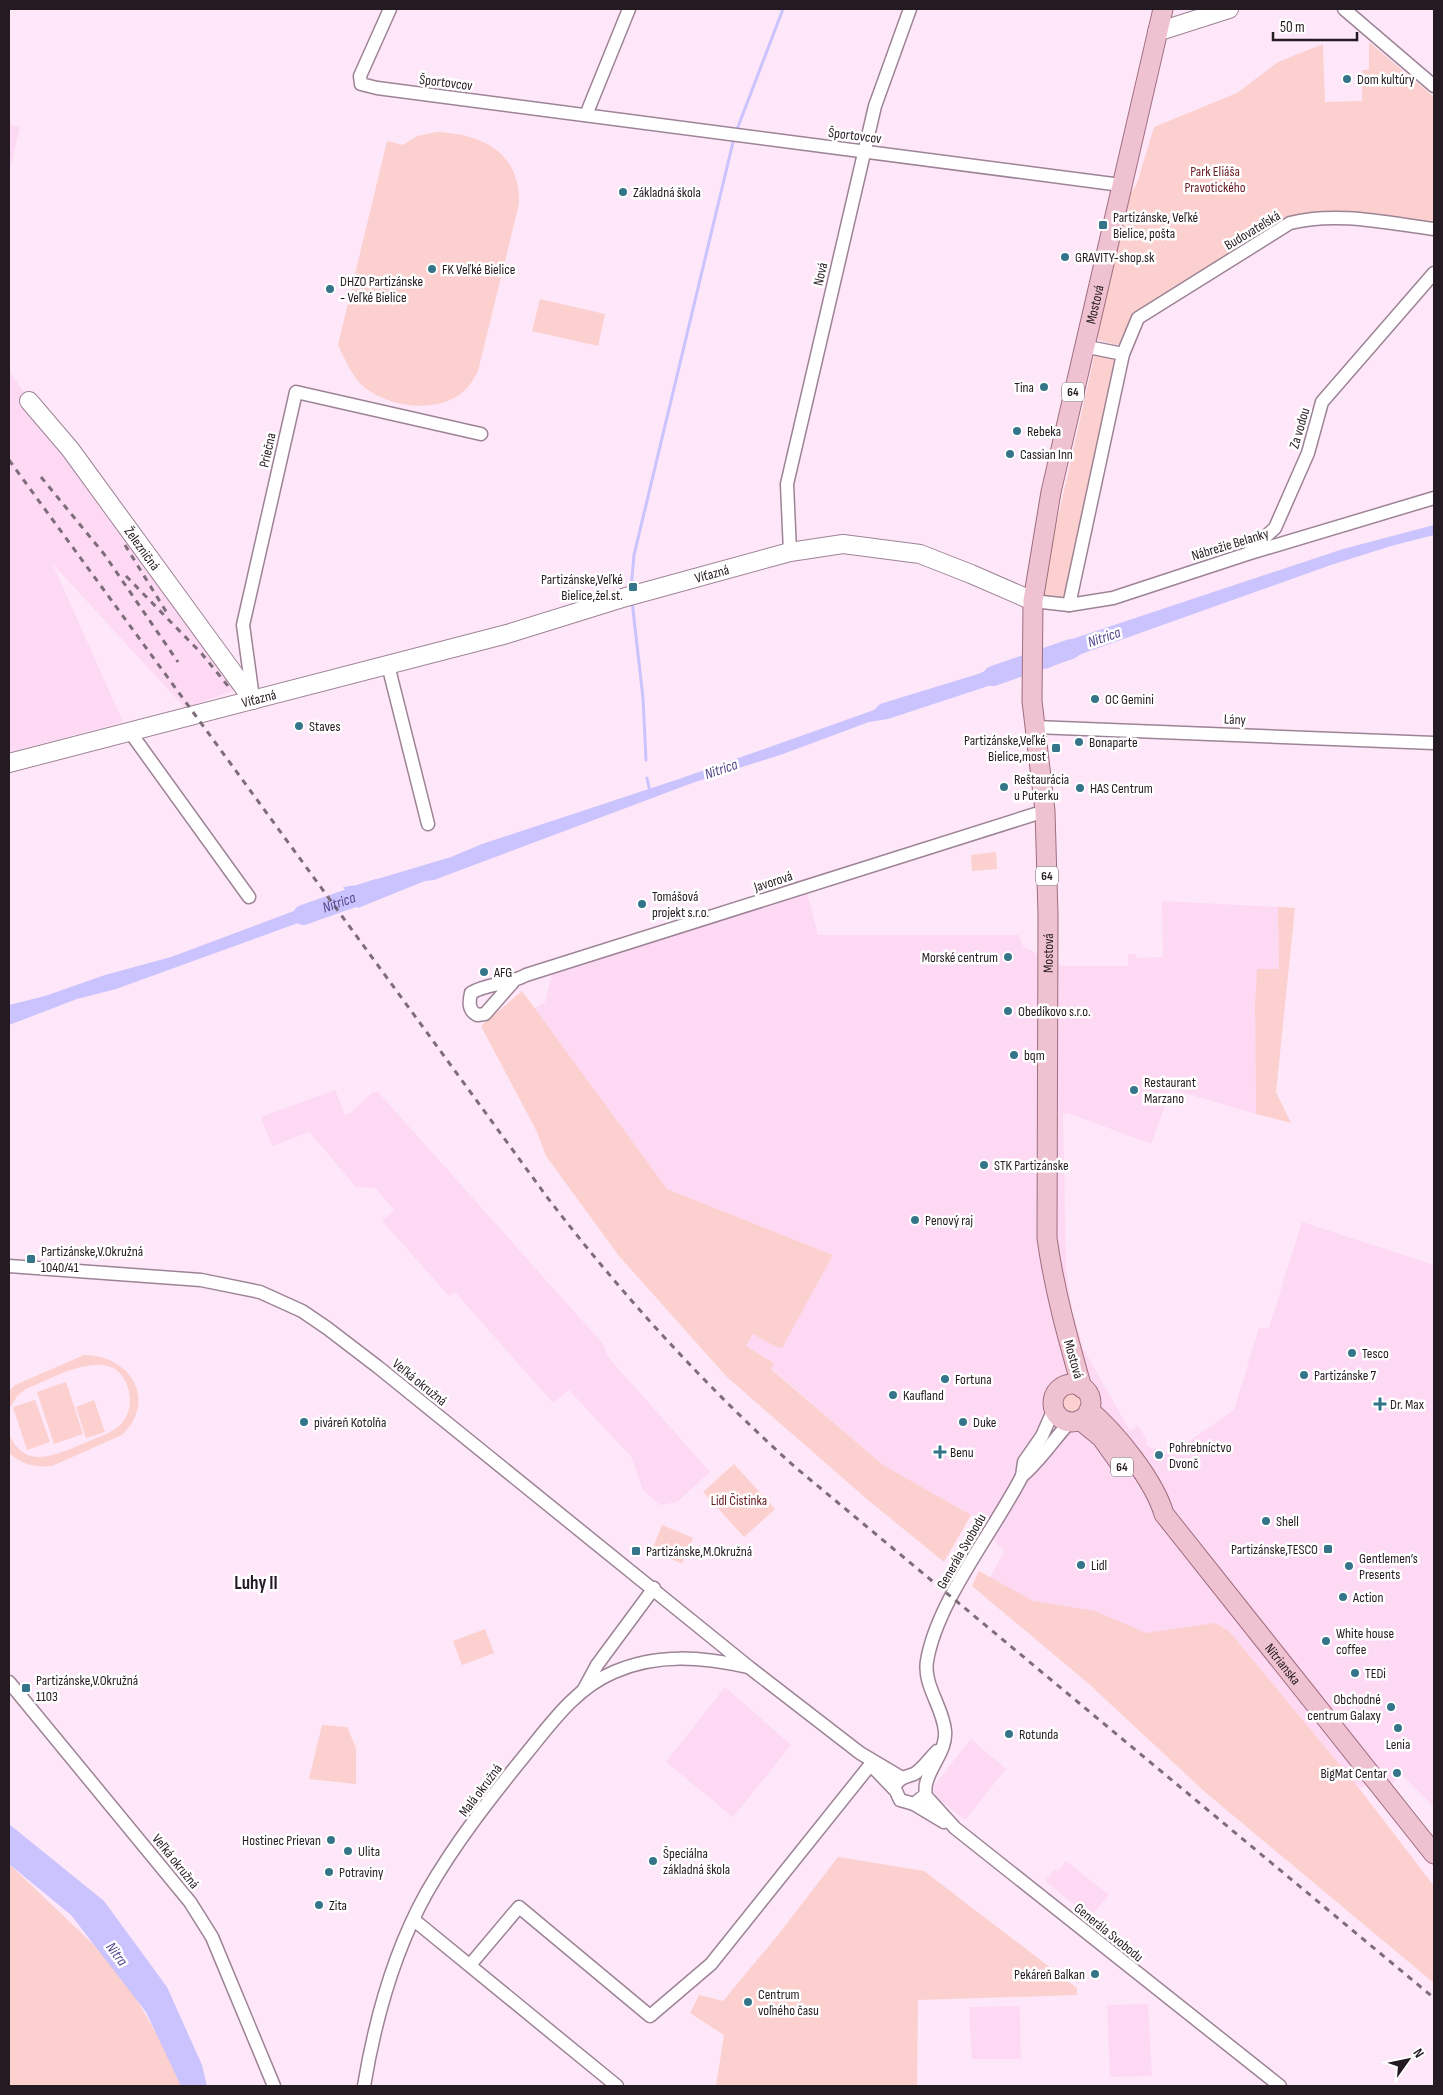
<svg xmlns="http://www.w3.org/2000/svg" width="1443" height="2095" font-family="'Sofia Sans Condensed',sans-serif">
<rect width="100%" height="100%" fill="#fee7f8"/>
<!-- built -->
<g fill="#fdd9f4">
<polygon points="9,124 20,127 9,173"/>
<polygon points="9,371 236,685 235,690 185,708 52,563 123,722 9,752"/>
<polygon points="807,893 818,935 1019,935 1023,946 1057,965 1064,966 1128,966 1128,954 1136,954 1137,958 1163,957 1162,901 1278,907 1279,970 1257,969 1255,1005 1256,1114 1171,1089 1151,1144 1068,1113 1063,1115 1066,1269 1072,1310 1084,1350 1130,1431 1138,1426 1148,1441 1146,1443 1148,1446 1169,1455 1234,1410 1259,1328 1269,1328 1302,1222 1434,1265 1434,1807 1402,1775 1390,1785 1358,1787 1229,1631 1215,1623 1146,1634 1095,1611 1075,1610 1033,1601 990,1578 1004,1551 971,1515 883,1465 771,1368 774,1362 746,1346 753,1334 776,1347 800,1314 833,1255 667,1189 534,1009 545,1002 552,975"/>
<polygon points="335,1090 345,1115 350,1113 373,1092 378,1092 604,1345 608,1357 710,1472 677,1502 660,1505 643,1490 632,1458 569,1390 553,1403 455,1292 449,1296 382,1221 394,1210 376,1188 356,1187 309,1132 272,1146 261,1117"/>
<polygon points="725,1687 791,1745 733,1817 666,1762"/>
<polygon points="971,1739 1006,1769 965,1820 936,1797 933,1787"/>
<polygon points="1066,1861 1109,1895 1090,1917 1045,1881 1055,1869 1058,1871"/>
<polygon points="1148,2004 1152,2076 1110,2077 1107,2005"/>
<polygon points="1020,2006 1021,2059 972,2059 969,2007"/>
</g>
<!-- green -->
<g fill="#fcd0ce">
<polygon points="1369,42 1434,97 1434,225 1322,212 1288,216 1135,314 1129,335 1117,345 1098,340 1097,331 1130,195 1137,183 1154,127 1237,93 1278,62 1323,44 1325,102 1362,101 1362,70 1369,70"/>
<path d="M437,132C483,134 521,153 519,204L478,371C473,380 468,389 459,395C433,413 389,407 364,387C352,377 345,359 338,345L387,141L403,145L417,136Z"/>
<polygon points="540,299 605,314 598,346 532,331"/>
<polygon points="1095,353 1118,357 1065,600 1040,597"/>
<polygon points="996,852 997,869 972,871 971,855"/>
<polygon points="1278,907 1295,908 1276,1092 1291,1123 1256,1114 1255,1005 1257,969 1279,969"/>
<polygon points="522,991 667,1189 833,1255 782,1348 776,1347 753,1334 746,1346 774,1363 771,1369 883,1465 971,1515 944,1562 868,1500 727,1377 619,1256 546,1156 537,1132 481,1026"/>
<path d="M84,1355C131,1355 158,1401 122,1435L52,1466C34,1468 22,1464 9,1453V1434C26,1473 59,1453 87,1442C98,1437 113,1433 121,1424C130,1414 132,1401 128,1388C114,1341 54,1378 26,1389L18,1395L9,1409V1391L15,1385Z"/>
<polygon points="66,1382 83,1434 54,1444 37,1392"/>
<circle cx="1072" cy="1403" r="13"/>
<polygon points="35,1400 50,1442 27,1450 13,1407"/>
<polygon points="94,1400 105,1432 86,1438 76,1407"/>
<polygon points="734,1464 775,1509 744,1537 703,1492"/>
<polygon points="662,1525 693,1538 682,1564 652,1550"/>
<polygon points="979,1571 1033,1601 1095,1611 1146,1633 1215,1623 1229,1631 1358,1787 1434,1886 1434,1983 1205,1792 1089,1684 972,1586"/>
<polygon points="485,1629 494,1653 462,1665 453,1641"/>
<polygon points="322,1725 347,1727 356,1748 356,1784 309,1779"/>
<polygon points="838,1857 924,1871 1077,1988 1077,1995 918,2000 917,2086 716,2086 724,2035 690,2013 699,1995 723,2001 778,1935"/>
<polygon points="9,1864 118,1968 178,2070 181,2086 9,2086"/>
</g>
<!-- water -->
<g fill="#cac3fd">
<polygon points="1434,525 1434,535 1391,546 1331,565 1084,653 1046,669 1045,648 1343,549"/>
<polygon points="1018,657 1019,676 888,719 869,722 783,754 695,782 434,880 425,881 358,908 343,887 357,885 451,857 482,844 679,779 874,710 880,704 978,674"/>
<polygon points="323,900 331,911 116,989 77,999 9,1025 9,1005 45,996 105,975 171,957"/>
<polygon points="9,1824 104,1901 167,1987 202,2065 207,2086 181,2086 146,2012 71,1915 9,1864"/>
</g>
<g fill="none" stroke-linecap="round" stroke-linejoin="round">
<!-- stream -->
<g stroke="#cac3fd" stroke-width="3">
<polyline points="736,132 783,9"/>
<polyline points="631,589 634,555 734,138"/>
<polyline points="632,601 643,698 646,760"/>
<polyline points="647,778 650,792"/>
</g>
<!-- river -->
<g stroke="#cac3fd" stroke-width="20">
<polyline points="993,676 1071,649"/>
<path id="s1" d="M303,915L377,889"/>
</g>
<!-- street casing -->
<g stroke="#9d8396" stroke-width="15">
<g id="street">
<polyline points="390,9 360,76 361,84 377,88 1121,185"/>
<polyline points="1344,9 1434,86"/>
<polyline points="586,115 629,9"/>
<polyline points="1083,346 1123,354"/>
<polyline points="1250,551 1275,528 1308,453 1322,402 1434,273"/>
<polyline points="790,552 787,484 875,106 910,9"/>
<polyline points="1033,601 1069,605 1113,598 1247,554 1434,498"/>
<path d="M1069,605L1123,354L1138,318L1290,223C1337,211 1387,223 1434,229"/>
<polyline points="388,665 428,824"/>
<polyline points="253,698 243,625 296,392 481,434"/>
<polyline points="1035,727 1434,743"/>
<polyline points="130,732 249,897"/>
<path d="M513,982L485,1014L477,1015C468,1010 469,1002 471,993C488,983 508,985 526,975L1045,811"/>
<polyline points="9,1266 201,1280 260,1292 302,1311 327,1328 378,1367 750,1668 860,1753 902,1778"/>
<polyline points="1022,1476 1024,1462 1042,1436 1054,1409"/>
<polyline points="9,1682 190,1902 212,1937 274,2086"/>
<polyline points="584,1689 597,1665 654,1588"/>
<polyline points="870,1764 896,1791 900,1800 914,1804 944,1822"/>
<path d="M897,1783C902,1776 907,1777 914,1774C923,1769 930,1758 937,1751"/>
<polyline points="925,1795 955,1828 1280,2086"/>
<path d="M914,1804L925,1795C926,1791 925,1787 926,1784C930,1766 947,1750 945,1731C943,1707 923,1685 927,1661C937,1601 994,1531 1022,1476C1041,1460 1053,1440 1070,1422"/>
<polyline points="414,1920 617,2086"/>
<polyline points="470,1965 519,1907 650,2016 711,1964 871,1764"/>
<path d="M364,2086C375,2020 394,1951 427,1892C455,1843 491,1797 526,1754C552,1722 576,1688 614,1672C658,1653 702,1657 748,1667"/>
</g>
</g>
<!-- secondary casing -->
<g stroke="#9d8396" stroke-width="20">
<g id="secondary">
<polyline points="1157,32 1229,9"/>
<path id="s2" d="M29,401L70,449L253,700"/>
<path id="s3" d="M9,763L507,634L626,597L790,552L843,544L920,554L971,574L1033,601"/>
</g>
</g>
<!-- primary casing -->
<g stroke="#a06d7f" stroke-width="21">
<g id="primary">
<circle cx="1072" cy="1403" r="19"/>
<path id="s4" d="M1082,1388C1068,1339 1054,1289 1047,1238L1048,915L1045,811L1032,701L1033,601L1051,492L1163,9"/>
<path id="s5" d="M1089,1410C1116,1433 1154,1480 1164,1514L1434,1854"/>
<polyline points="1080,1420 1101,1437 1121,1465"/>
</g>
</g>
<!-- street -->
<use href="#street" stroke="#fff" stroke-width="12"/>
<!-- secondary -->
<use href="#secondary" stroke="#fff" stroke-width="18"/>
<!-- primary -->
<use href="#primary" stroke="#eec2d0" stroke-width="19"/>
<!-- rail -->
<g stroke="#7d6d78" stroke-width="3" stroke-dasharray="6 6" stroke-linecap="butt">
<path d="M9,460L547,1197C622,1295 704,1385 795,1467L1434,1998"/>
<polyline points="41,477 104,554 178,662"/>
<polyline points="125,545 167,613"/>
<polyline points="126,576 202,654 228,686"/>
</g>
</g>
<!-- markers -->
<g fill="#357589" stroke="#fff" stroke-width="2">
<circle cx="1347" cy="79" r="5"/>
<circle cx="623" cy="192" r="5"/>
<rect x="1098" y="220" width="10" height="10" rx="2.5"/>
<circle cx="1065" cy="257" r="5"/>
<circle cx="432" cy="269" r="5"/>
<circle cx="330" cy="289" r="5"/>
<circle cx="1044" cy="387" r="5"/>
<circle cx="1017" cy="431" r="5"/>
<circle cx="1010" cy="454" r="5"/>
<rect x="628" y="582" width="10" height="10" rx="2.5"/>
<circle cx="1095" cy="699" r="5"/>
<circle cx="299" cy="726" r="5"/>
<circle cx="1079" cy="742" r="5"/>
<rect x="1051" y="743" width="10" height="10" rx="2.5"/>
<circle cx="1004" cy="787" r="5"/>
<circle cx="1080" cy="788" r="5"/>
<circle cx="642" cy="904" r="5"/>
<circle cx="1008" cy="957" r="5"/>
<circle cx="484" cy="972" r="5"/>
<circle cx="1008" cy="1011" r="5"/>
<circle cx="1014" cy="1055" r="5"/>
<circle cx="1134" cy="1090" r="5"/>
<circle cx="984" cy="1165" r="5"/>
<circle cx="915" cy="1220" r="5"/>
<rect x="26" y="1254" width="10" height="10" rx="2.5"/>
<circle cx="1352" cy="1353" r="5"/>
<circle cx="1304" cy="1375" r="5"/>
<circle cx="945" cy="1379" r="5"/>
<circle cx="893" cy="1395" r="5"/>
<path d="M1377.5 1396.5h5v5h5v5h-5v5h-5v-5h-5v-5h5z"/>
<circle cx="304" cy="1422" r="5"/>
<circle cx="963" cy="1422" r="5"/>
<path d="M937.5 1444.5h5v5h5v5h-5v5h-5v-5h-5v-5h5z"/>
<circle cx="1159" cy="1455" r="5"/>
<circle cx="1266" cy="1521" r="5"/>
<rect x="1323" y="1544" width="10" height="10" rx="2.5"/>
<rect x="631" y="1546" width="10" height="10" rx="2.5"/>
<circle cx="1081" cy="1565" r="5"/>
<circle cx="1349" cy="1566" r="5"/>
<circle cx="1343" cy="1597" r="5"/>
<circle cx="1326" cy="1641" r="5"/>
<circle cx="1355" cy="1673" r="5"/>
<rect x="21" y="1683" width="10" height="10" rx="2.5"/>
<circle cx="1391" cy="1707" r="5"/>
<circle cx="1398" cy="1728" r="5"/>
<circle cx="1009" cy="1734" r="5"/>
<circle cx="1397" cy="1773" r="5"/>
<circle cx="331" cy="1840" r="5"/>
<circle cx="348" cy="1851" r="5"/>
<circle cx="653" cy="1861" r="5"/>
<circle cx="329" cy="1872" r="5"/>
<circle cx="319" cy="1905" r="5"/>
<circle cx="1095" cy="1974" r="5"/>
<circle cx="748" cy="2002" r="5"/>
</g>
<g text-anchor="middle" stroke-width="5" stroke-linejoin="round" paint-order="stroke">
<!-- shield labels -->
<g fill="#fff" stroke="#665f64" stroke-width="1">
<rect x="1062" y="382.5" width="22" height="19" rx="4"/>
<rect x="1036" y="866.5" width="22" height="19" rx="4"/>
<rect x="1111" y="1457.5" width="22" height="19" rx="4"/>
</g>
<g font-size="12" font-weight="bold" fill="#241a21">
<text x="1073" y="396">64</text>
<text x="1047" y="880">64</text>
<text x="1122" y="1471">64</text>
</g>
<!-- poi labels -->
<g font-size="14" fill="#241a21" stroke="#fff" text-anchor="start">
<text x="1357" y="84">Dom kultúry</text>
<text x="633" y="197">Základná škola</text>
<text x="1113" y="222">Partizánske, Veľké<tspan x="1113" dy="16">Bielice, pošta</tspan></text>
<text x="1075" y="262">GRAVITY-shop.sk</text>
<text x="442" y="274">FK Veľké Bielice</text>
<text x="340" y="286">DHZO Partizánske<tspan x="340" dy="16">- Veľké Bielice</tspan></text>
<text x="1034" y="392" text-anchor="end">Tina</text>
<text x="1027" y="436">Rebeka</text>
<text x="1020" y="459">Cassian Inn</text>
<text x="623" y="584" text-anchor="end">Partizánske,Veľké<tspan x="623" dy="16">Bielice,žel.st.</tspan></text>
<text x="1105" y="704">OC Gemini</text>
<text x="309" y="731">Staves</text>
<text x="1046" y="745" text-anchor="end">Partizánske,Veľké<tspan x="1046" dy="16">Bielice,most</tspan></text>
<text x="1089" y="747">Bonaparte</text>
<text x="1014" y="784">Reštaurácia<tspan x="1014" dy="16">u Puterku</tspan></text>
<text x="1090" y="793">HAS Centrum</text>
<text x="652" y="901">Tomášová<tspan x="652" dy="16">projekt s.r.o.</tspan></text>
<text x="998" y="962" text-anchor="end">Morské centrum</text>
<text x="494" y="977">AFG</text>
<text x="1018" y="1016">Obedíkovo s.r.o.</text>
<text x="1024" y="1060">bqm</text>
<text x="1144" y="1087">Restaurant<tspan x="1144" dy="16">Marzano</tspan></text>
<text x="994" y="1170">STK Partizánske</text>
<text x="925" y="1225">Penový raj</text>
<text x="41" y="1256">Partizánske,V.Okružná<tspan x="41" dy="16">1040/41</tspan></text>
<text x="1362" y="1358">Tesco</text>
<text x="1314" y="1380">Partizánske 7</text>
<text x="955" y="1384">Fortuna</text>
<text x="903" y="1400">Kaufland</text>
<text x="1390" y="1409">Dr. Max</text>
<text x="314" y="1427">piváreň Kotolňa</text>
<text x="973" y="1427">Duke</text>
<text x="1169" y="1452">Pohrebníctvo<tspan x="1169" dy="16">Dvonč</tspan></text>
<text x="950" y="1457">Benu</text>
<text x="1276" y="1526">Shell</text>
<text x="1318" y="1554" text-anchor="end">Partizánske,TESCO</text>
<text x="646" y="1556">Partizánske,M.Okružná</text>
<text x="1359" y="1563">Gentlemen’s<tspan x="1359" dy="16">Presents</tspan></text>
<text x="1091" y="1570">Lidl</text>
<text x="1353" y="1602">Action</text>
<text x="1336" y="1638">White house<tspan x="1336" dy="16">coffee</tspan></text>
<text x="1365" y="1678">TEDi</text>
<text x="36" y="1685">Partizánske,V.Okružná<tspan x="36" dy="16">1103</tspan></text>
<text x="1381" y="1704" text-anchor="end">Obchodné<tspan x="1381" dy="16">centrum Galaxy</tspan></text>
<text x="1019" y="1739">Rotunda</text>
<text x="1398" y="1749" text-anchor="middle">Lenia</text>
<text x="1387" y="1778" text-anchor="end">BigMat Centar</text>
<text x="321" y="1845" text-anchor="end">Hostinec Prievan</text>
<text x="358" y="1856">Ulita</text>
<text x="663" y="1858">Špeciálna<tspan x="663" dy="16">základná škola</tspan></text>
<text x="339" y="1877">Potraviny</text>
<text x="329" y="1910">Zita</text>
<text x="1085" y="1979" text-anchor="end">Pekáreň Balkan</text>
<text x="758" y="1999">Centrum<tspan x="758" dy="16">voľného času</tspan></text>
</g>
<!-- street labels -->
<g font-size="14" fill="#241a21" stroke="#fff">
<text transform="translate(446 82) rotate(7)" y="5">Športovcov</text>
<text transform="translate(855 135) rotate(7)" y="5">Športovcov</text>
<text transform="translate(1252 230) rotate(-31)" y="5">Budovateľská</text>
<text transform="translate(820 274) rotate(-77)" y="5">Nová</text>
<text dy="5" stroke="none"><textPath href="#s4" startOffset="1095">Mostová</textPath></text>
<text transform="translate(1299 428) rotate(-74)" y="5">Za vodou</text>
<text transform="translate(267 450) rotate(-77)" y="5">Priečna</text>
<text transform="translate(1230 544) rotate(-17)" y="5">Nábrežie Belanky</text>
<text dy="5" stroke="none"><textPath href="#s2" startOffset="186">Železničná</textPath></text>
<text dy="5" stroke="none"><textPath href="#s3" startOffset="728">Víťazná</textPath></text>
<text dy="5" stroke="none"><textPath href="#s3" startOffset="258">Víťazná</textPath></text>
<text transform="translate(1235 719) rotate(2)" y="5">Lány</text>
<text transform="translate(773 881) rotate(-18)" y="5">Javorová</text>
<text dy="5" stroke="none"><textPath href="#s4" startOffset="439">Mostová</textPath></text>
<text transform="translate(1074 1359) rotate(74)" y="5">Mostová</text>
<text transform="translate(420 1382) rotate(39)" y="5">Veľká okružná</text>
<text transform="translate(961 1551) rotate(-60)" y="5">Generála Svobodu</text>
<text dy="5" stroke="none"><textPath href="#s5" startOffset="321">Nitrianska</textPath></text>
<text transform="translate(480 1790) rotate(-53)" y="5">Malá okružná</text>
<text transform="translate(176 1861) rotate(51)" y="5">Veľká okružná</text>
<text transform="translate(1109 1932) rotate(39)" y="5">Generála Svobodu</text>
</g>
<!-- park labels -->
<g font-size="14" fill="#681a1f" stroke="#fff">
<text x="1215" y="176">Park Eliáša<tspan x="1215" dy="16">Pravotického</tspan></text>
<text x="739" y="1505">Lidl Čistinka</text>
</g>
<!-- water labels -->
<g font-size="15" font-style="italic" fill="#55488d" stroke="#fff">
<text transform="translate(1104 637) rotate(-19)" y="5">Nitrica</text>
<text transform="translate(721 769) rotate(-19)" y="5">Nitrica</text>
<text dy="5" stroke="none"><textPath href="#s1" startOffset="38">Nitrica</textPath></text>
<text transform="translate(117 1954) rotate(53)" y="5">Nitra</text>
</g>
<!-- district labels -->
<g font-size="19" font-weight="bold" fill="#241a21" stroke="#fff">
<text x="256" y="1589">Luhy II</text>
</g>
</g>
<!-- border -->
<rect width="1443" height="2095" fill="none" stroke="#241a21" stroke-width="20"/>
<!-- north arrow -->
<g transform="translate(1408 2060) rotate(57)" stroke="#ffffff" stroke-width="4" paint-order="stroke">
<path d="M0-4L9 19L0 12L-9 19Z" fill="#241a21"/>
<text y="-8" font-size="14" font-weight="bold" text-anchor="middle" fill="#241a21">N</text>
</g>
<!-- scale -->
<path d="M1273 32v8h84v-8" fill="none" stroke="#241a21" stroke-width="2.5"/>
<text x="1280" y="32" font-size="15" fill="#241a21" stroke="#ffffff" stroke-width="4" paint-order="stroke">50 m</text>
</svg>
